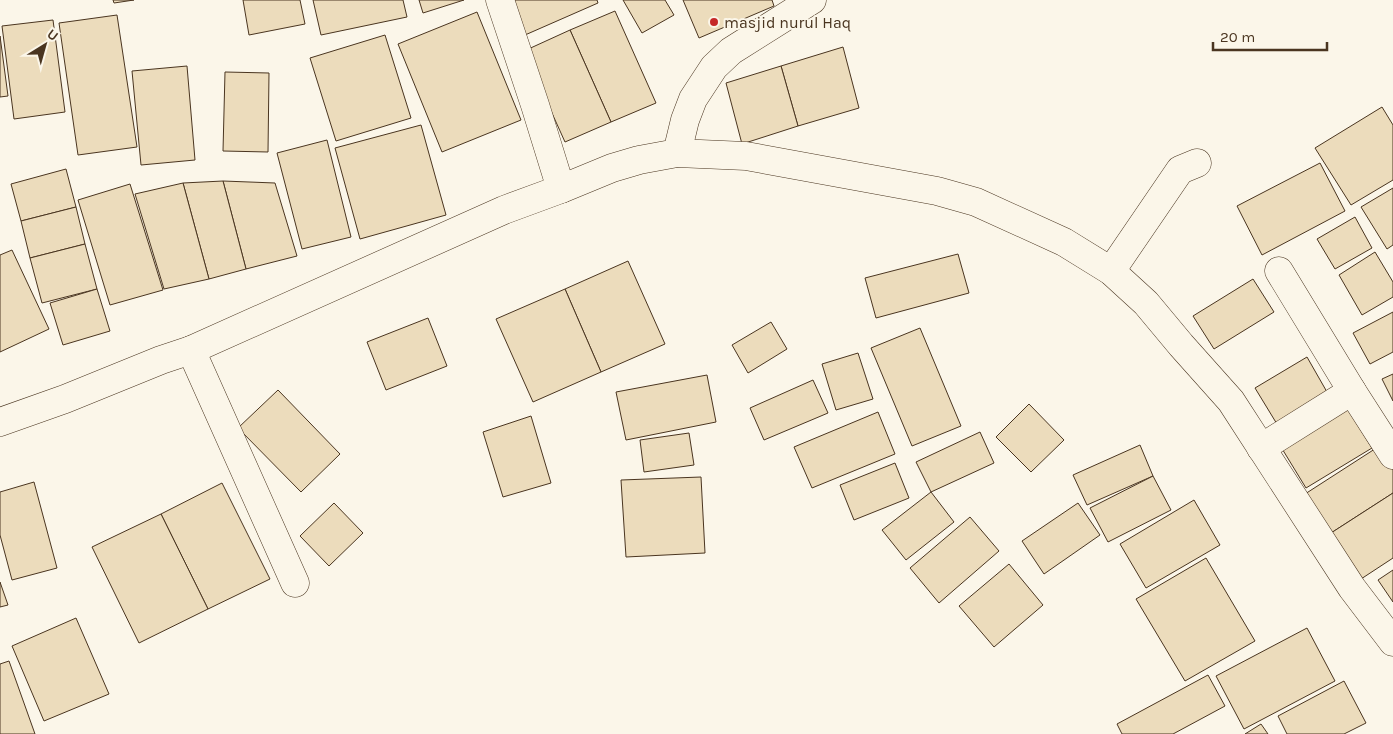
<svg xmlns="http://www.w3.org/2000/svg" width="1393" height="734" font-family="Karla,sans-serif">
<rect width="100%" height="100%" fill="#fbf6e9"/>
<!-- building -->
<g fill="#ecdcbc" stroke="#4a3520">
<polygon points="113,0 134,0 114,3"/>
<polygon points="243,0 300,0 305,24 249,35"/>
<polygon points="313,0 403,0 407,17 321,35"/>
<polygon points="419,0 464,0 423,13"/>
<polygon points="510,0 597,0 598,3 525,35"/>
<polygon points="623,0 665,0 674,15 642,33"/>
<polygon points="683,0 772,0 774,6 699,38"/>
<polygon points="615,11 656,103 611,122 570,30"/>
<polygon points="477,12 521,120 442,152 398,44"/>
<polygon points="117,15 137,147 78,155 59,23"/>
<polygon points="53,20 65,112 14,119 2,26"/>
<polygon points="570,30 611,122 565,142 524,51"/>
<polygon points="385,35 411,118 336,141 310,58"/>
<polygon points="0,36 8,96 0,97"/>
<polygon points="843,47 859,108 798,126 781,66"/>
<polygon points="187,66 195,160 141,165 132,71"/>
<polygon points="781,66 798,126 742,144 726,83"/>
<polygon points="225,72 269,73 268,152 223,151"/>
<polygon points="1382,107 1393,125 1393,180 1351,205 1315,148"/>
<polygon points="421,125 446,215 360,239 335,148"/>
<polygon points="327,140 351,237 302,249 277,153"/>
<polygon points="1320,163 1345,211 1262,255 1237,206"/>
<polygon points="66,169 76,207 21,221 11,184"/>
<polygon points="223,181 275,183 297,256 246,269"/>
<polygon points="223,181 246,269 209,279 183,183"/>
<polygon points="183,183 209,279 164,289 135,194"/>
<polygon points="130,184 163,290 110,305 78,200"/>
<polygon points="1393,188 1393,245 1387,249 1361,207"/>
<polygon points="76,207 85,244 30,258 21,221"/>
<polygon points="1355,217 1372,248 1335,269 1317,239"/>
<polygon points="85,244 97,289 42,303 30,258"/>
<polygon points="12,250 49,329 0,352 0,255"/>
<polygon points="1375,252 1393,282 1393,297 1362,315 1339,275"/>
<polygon points="958,254 969,293 876,318 865,278"/>
<polygon points="628,261 665,344 601,372 565,289"/>
<polygon points="1253,279 1274,312 1214,349 1193,316"/>
<polygon points="97,289 110,331 63,345 50,303"/>
<polygon points="565,289 601,372 533,402 496,319"/>
<polygon points="1393,312 1393,352 1370,364 1353,333"/>
<polygon points="428,318 447,366 386,390 367,342"/>
<polygon points="771,322 787,349 748,373 732,345"/>
<polygon points="920,328 961,426 912,446 871,348"/>
<polygon points="858,353 873,399 836,410 822,364"/>
<polygon points="1307,357 1331,399 1280,429 1255,388"/>
<polygon points="1393,374 1393,401 1382,379"/>
<polygon points="707,375 716,422 626,440 616,392"/>
<polygon points="813,380 828,413 764,440 750,408"/>
<polygon points="278,390 340,454 301,492 238,428"/>
<polygon points="1029,404 1064,440 1031,472 996,437"/>
<polygon points="1347,408 1372,448 1306,488 1281,447"/>
<polygon points="878,412 895,454 812,488 794,447"/>
<polygon points="531,416 551,483 503,497 483,432"/>
<polygon points="980,432 994,463 931,492 916,462"/>
<polygon points="689,433 694,465 644,472 640,440"/>
<polygon points="1140,445 1153,476 1087,505 1073,475"/>
<polygon points="1381,445 1393,463 1393,493 1331,533 1305,494"/>
<polygon points="895,463 909,498 854,520 840,485"/>
<polygon points="1153,476 1171,510 1108,542 1090,508"/>
<polygon points="701,477 705,553 626,557 621,480"/>
<polygon points="34,482 57,568 12,580 0,535 0,492"/>
<polygon points="222,483 270,579 208,609 161,514"/>
<polygon points="931,492 954,522 906,560 882,530"/>
<polygon points="1393,493 1393,558 1361,579 1331,533"/>
<polygon points="1194,500 1220,545 1146,588 1120,544"/>
<polygon points="334,503 363,533 329,566 300,536"/>
<polygon points="1078,503 1100,535 1044,574 1022,541"/>
<polygon points="161,514 208,609 139,643 92,547"/>
<polygon points="970,517 999,551 939,603 910,568"/>
<polygon points="1206,558 1255,641 1185,681 1136,599"/>
<polygon points="1009,564 1043,605 994,647 959,606"/>
<polygon points="1393,570 1393,602 1378,580"/>
<polygon points="0,582 8,605 0,607"/>
<polygon points="76,618 109,694 44,721 12,646"/>
<polygon points="1307,628 1335,681 1244,729 1216,676"/>
<polygon points="9,661 35,734 0,734 0,664"/>
<polygon points="1208,675 1225,706 1173,734 1122,734 1117,724"/>
<polygon points="1344,681 1366,723 1344,734 1287,734 1278,716"/>
<polygon points="1261,724 1268,734 1245,734"/>
</g>
<g fill="none" stroke-linecap="round" stroke-linejoin="round">
<!-- minor casing -->
<g stroke="#4a3520" stroke-width="29">
<g id="minor">
<polyline points="500,0 535,105 561,189"/>
<polyline points="677,153 685,120 693,99 714,67 731,51 812,0"/>
<polyline points="1111,271 1180,170 1197,163"/>
<polyline points="1279,271 1352,391 1393,455"/>
<polyline points="191,350 295,583"/>
<polyline points="0,422 65,399 161,360 191,350 504,210 561,189 612,168 639,160 677,153 746,156 937,191 976,202 1064,242 1111,271 1146,303 1181,345 1231,401 1352,588 1393,642"/>
<polyline points="1261,448 1352,391"/>
</g>
</g>
<!-- minor -->
<use href="#minor" stroke="#fbf6e9" stroke-width="28"/>
</g>
<!-- markers -->
<circle fill="#c62828" stroke="#fbf6e9" stroke-width="2" cx="714" cy="22" r="5"/>
<g text-anchor="middle" stroke-width="4" stroke-linejoin="round" paint-order="stroke">
<!-- poi labels -->
<g font-size="16" fill="#4a3520" stroke="#fbf6e9" text-anchor="start">
<text x="724" y="28">masjid nurul Haq</text>
</g>
</g>
<!-- north arrow -->
<g transform="translate(45 45) rotate(37)" stroke="#fbf6e9" stroke-width="4" paint-order="stroke">
<path d="M0-4L9 19L0 12L-9 19Z" fill="#4a3520"/>
<text y="-8" font-size="14" font-weight="bold" text-anchor="middle" fill="#4a3520">U</text>
</g>
<!-- scale -->
<path d="M1213 42v8h114v-8" fill="none" stroke="#4a3520" stroke-width="2.5"/>
<text x="1220" y="42" font-size="15" fill="#4a3520" stroke="#fbf6e9" stroke-width="4" paint-order="stroke">20 m</text>
</svg>
